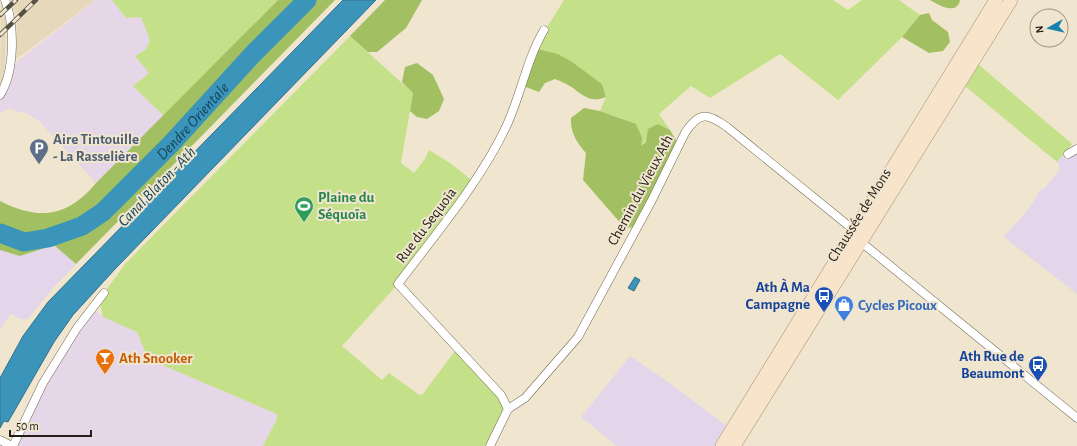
<svg xmlns="http://www.w3.org/2000/svg" width="1077" height="446" font-family="'Alegreya Sans',sans-serif">
<rect width="100%" height="100%" fill="#f0e5ce"/>
<!-- commercial -->
<g fill="#e3d6ea">
<polygon points="1077,149 1077,294 1004,237 1030,207 1041,189 1044,189 1060,169 1057,162 1065,152"/>
<polygon points="54,245 76,264 53,288 28,319 20,319 11,313 0,330 0,250 20,256"/>
<polygon points="630,356 664,379 728,427 716,446 617,446 581,417"/>
</g>
<!-- industrial -->
<g fill="#e5d6e8">
<polygon points="96,0 112,0 126,18 141,17 150,40 146,49 149,73 133,86 164,116 96,183 39,121 26,113 8,109 0,113 0,95 10,72 19,60"/>
<polygon points="90,309 137,332 148,359 277,414 277,419 263,446 13,446 28,415"/>
</g>
<!-- built -->
<g fill="#e6d8ba">
<polygon points="1,0 6,25 5,67 0,92"/>
<polygon points="12,0 95,0 25,53 16,58 17,20"/>
</g>
<!-- green -->
<g fill="#c4e189">
<polygon points="112,0 278,0 164,116 133,86 149,73 135,56 146,49 150,40 141,17 126,18"/>
<polygon points="564,0 833,0 848,10 862,0 899,0 920,15 902,37 838,100 780,54 710,98 691,86 659,114 670,130 658,124 641,147 621,118 600,111 606,97 602,84 558,54 534,48"/>
<polygon points="350,36 413,93 401,163 414,173 425,159 429,150 450,163 474,182 398,284 342,346 382,380 389,373 418,394 422,395 458,347 508,409 490,446 263,446 277,419 277,414 148,359 137,332 103,317 99,300 125,264"/>
<polygon points="978,64 1072,144 1057,162 965,86"/>
</g>
<!-- forest -->
<g fill="#a2bf61">
<path d="M278,0H335L76,264L54,245L20,256L0,250V201C39,221 68,217 96,183Z"/>
<polygon points="385,0 422,0 406,28 377,52 368,52 350,36"/>
<path d="M930,0H960C957,16 938,5 930,0Z"/>
<polygon points="929,13 932,20 948,32 950,42 943,51 929,53 902,37 920,15"/>
<path d="M534,48L558,54L572,62L602,84L606,97C590,104 582,94 570,86C565,83 560,81 555,79L545,83L539,92L526,87L522,81Z"/>
<polygon points="417,63 433,75 444,99 439,111 427,119 417,117 410,111 413,93 402,82 405,67"/>
<path d="M584,108L600,111L636,124L642,138L641,146L646,142L648,129L658,124L670,130L679,145L638,226L628,228L623,226L583,180L586,153C577,143 570,132 571,118Z"/>
</g>
<!-- water -->
<g fill="#3b94ba" stroke="#347189">
<polygon points="343,0 376,0 116,268 73,315 54,342 8,422 4,421 0,428 0,378 23,336 48,302"/>
<polygon points="635,277 640,280 634,291 628,288"/>
</g>
<g fill="none" stroke-linecap="round" stroke-linejoin="round">
<!-- river -->
<path stroke="#3b94ba" stroke-width="19" id="s1" d="M0,233L24,242L48,238L82,226L103,212L171,144L253,54L307,0"/>
<!-- minor casing -->
<g stroke="#716753" stroke-width="9">
<g id="minor">
<path d="M0,95C15,71 15,26 5,0"/>
<polyline points="1068,154 1077,149"/>
<path d="M508,409L501,395L398,284C435,235 480,182 506,127C521,95 526,61 544,30"/>
<polyline points="0,440 12,446"/>
<polyline points="13,446 43,383 77,328 104,293"/>
<path d="M490,446L508,409L525,398L578,337L652,200L685,133C699,111 708,113 727,127L855,231L861,242L1077,418"/>
</g>
</g>
<!-- primary casing -->
<g stroke="#ab9275" stroke-width="14">
<g id="primary">
<polyline points="722,446 996,0"/>
<polyline points="734,446 1011,0"/>
</g>
</g>
<!-- minor -->
<use href="#minor" stroke="#fff" stroke-width="8"/>
<!-- primary -->
<use href="#primary" stroke="#f8e3cb" stroke-width="13"/>
<!-- rail casing -->
<g stroke="#565145" stroke-width="4.5">
<g id="rail">
<polyline points="0,15 16,0"/>
<polyline points="0,35 36,0"/>
</g>
</g>
<!-- rail -->
<use href="#rail" stroke="#f0e5ce" stroke-width="3" stroke-dasharray="9" stroke-linecap="butt"/>
</g>
<!-- icons -->
<defs>
<g id="parking-pin" transform="scale(1)"><path d="M0 17L-7.5 6A9.5 9.5 0 1 1 7.5 6Z" fill="#5c6f8a" stroke="#f0e5ce"/><path d="M-3.5-5.5H1a3.5 3.5 0 0 1 0 7H-1V5.5H-3.5ZM-1-3.4V-.6H.8a1.4 1.4 0 0 0 0-2.8Z" fill="#fff"/></g>
<g id="stadium-pin" transform="scale(1)"><path d="M0 17L-7.5 6A9.5 9.5 0 1 1 7.5 6Z" fill="#2e9e5b" stroke="#f0e5ce"/><path d="M0-5a6.5 5 0 1 0 0 10a6.5 5 0 1 0 0-10ZM-3.5-1.8h7v3.6h-7Z" fill="#fff"/></g>
<g id="bus-pin" transform="scale(1)"><path d="M0 17L-7.5 6A9.5 9.5 0 1 1 7.5 6Z" fill="#1a4fb4" stroke="#f0e5ce"/><path d="M-5-6H5V4H4V6H2V4H-2V6H-4V4H-5ZM-3.5-4V0h7V-4ZM-3.5 1.2v1.5H-2V1.2ZM2 1.2v1.5H3.5V1.2Z" fill="#fff"/></g>
<g id="shop-pin" transform="scale(1)"><path d="M0 17L-7.5 6A9.5 9.5 0 1 1 7.5 6Z" fill="#3f7fe0" stroke="#f0e5ce"/><path d="M-5-2.5h2.3a2.7 3.5 0 0 1 5.4 0H5L5.5 6h-11ZM-1.5-2.5h3a1.5 2.3 0 0 0-3 0Z" fill="#fff"/></g>
<g id="bar-pin" transform="scale(1)"><path d="M0 17L-7.5 6A9.5 9.5 0 1 1 7.5 6Z" fill="#e8710a" stroke="#f0e5ce"/><path d="M-6-5H6L.8 .8V4.5H3.5V6h-7V4.5H-.8V.8Z" fill="#fff"/></g>
</defs>
<g fill-rule="evenodd">
<use href="#parking-pin" x="39" y="148"/>
<use href="#stadium-pin" x="304" y="206"/>
<use href="#bus-pin" x="824" y="296"/>
<use href="#shop-pin" x="844" y="305"/>
<use href="#bar-pin" x="105" y="358"/>
<use href="#bus-pin" x="1038" y="365"/>
</g>
<g text-anchor="middle" stroke-width="4" stroke-linejoin="round" paint-order="stroke">
<!-- service labels -->
<g font-size="15" font-weight="bold" fill="#4e5e75" stroke="#f0e5ce" text-anchor="start">
<text x="53" y="144">Aire Tintouille<tspan x="53" dy="17">- La Rasselière</tspan></text>
</g>
<!-- street labels -->
<g font-size="15" fill="#231f17" stroke="#f0e5ce">
<text transform="translate(640 190) rotate(-62)" y="5">Chemin du Vieux Ath</text>
<text transform="translate(859 215) rotate(-58)" y="5">Chaussée de Mons</text>
<text transform="translate(426 225) rotate(-53)" y="5">Rue du Sequoïa</text>
</g>
<!-- leisure labels -->
<g font-size="15" font-weight="bold" fill="#27864d" stroke="#f0e5ce" text-anchor="start">
<text x="318" y="202">Plaine du<tspan x="318" dy="17">Séquoïa</tspan></text>
</g>
<!-- transit labels -->
<g font-size="15" font-weight="bold" fill="#164399" stroke="#f0e5ce" text-anchor="end">
<text x="810" y="292">Ath À Ma<tspan x="810" dy="17">Campagne</tspan></text>
<text x="1024" y="361">Ath Rue de<tspan x="1024" dy="17">Beaumont</tspan></text>
</g>
<!-- shop labels -->
<g font-size="15" font-weight="bold" fill="#366cbe" stroke="#f0e5ce" text-anchor="start">
<text x="858" y="310">Cycles Picoux</text>
</g>
<!-- food labels -->
<g font-size="15" font-weight="bold" fill="#c56008" stroke="#f0e5ce" text-anchor="start">
<text x="119" y="363">Ath Snooker</text>
</g>
<!-- water labels -->
<g font-size="16" font-style="italic" fill="#13455a" stroke="#f0e5ce">
<text dy="6" stroke="none"><textPath href="#s1" startOffset="239">Dendre Orientale</textPath></text>
<text transform="translate(156 186) rotate(-46)" y="6">Canal Blaton - Ath</text>
</g>
</g>
<!-- north arrow -->
<g transform="translate(1049 28) rotate(262)"><circle r="19" fill="#f0e5ce" stroke="#9e9685"/>
<path d="M0-3L7 15L0 10L-7 15Z" fill="#1a83ac"/>
<text y="-6" font-size="11" font-weight="bold" text-anchor="middle" fill="#231f17">N</text>
</g>
<!-- scale -->
<path d="M10 430v6h81v-6" fill="none" stroke="#231f17" stroke-width="2"/>
<text x="16" y="430" font-size="12" fill="#231f17" stroke="#f0e5ce" stroke-width="3" paint-order="stroke">50 m</text>
</svg>
